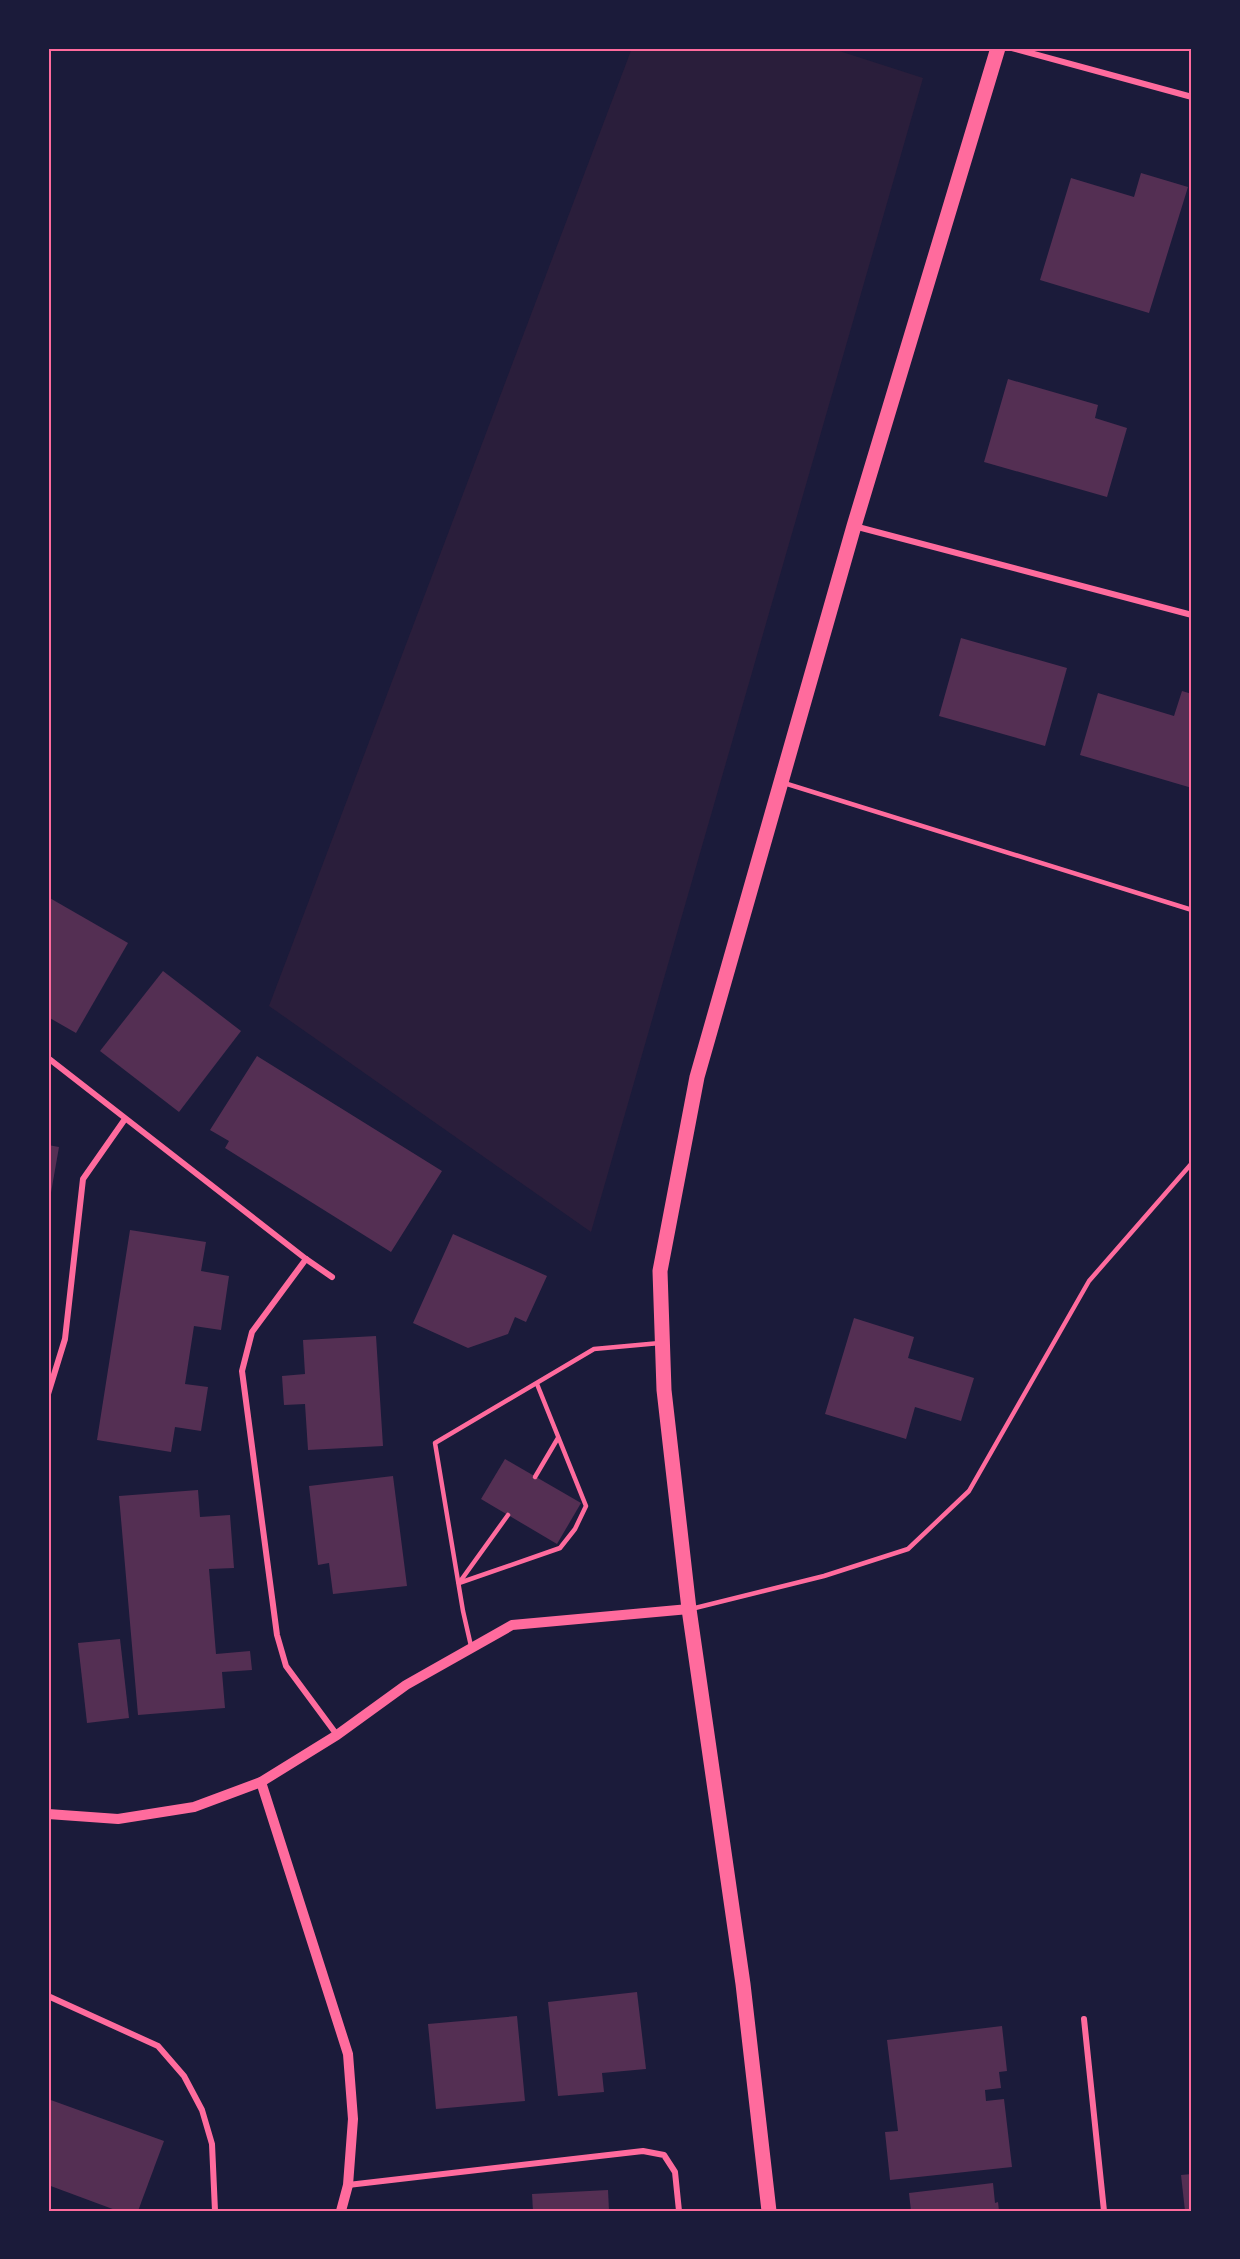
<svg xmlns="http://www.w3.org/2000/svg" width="1240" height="2259" font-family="Signika,sans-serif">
<rect width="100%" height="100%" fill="#1b1b3a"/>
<!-- green -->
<polygon fill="#2a1e3b" points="632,48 830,48 923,78 591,1232 269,1006"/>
<!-- building -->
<g fill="#542f53">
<polygon points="1141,173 1188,187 1149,313 1040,280 1071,178 1134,197"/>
<polygon points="1008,379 1098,405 1095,418 1127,428 1107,497 984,462"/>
<polygon points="961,638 1067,668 1045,746 939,716"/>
<polygon points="1182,691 1192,694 1192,788 1080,755 1098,693 1174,716"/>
<polygon points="48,897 128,943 76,1033 48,1017"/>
<polygon points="163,971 241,1031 179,1112 100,1051"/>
<polygon points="257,1056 442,1171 391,1252 225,1148 229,1141 210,1130"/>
<polygon points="48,1145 59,1147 49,1204 48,1203"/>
<polygon points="130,1230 206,1242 201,1271 229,1276 221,1330 194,1326 185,1384 208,1387 201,1431 175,1427 171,1452 97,1440"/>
<polygon points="453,1234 547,1276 526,1322 515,1317 508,1334 468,1348 413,1323"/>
<polygon points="854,1318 914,1337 908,1358 974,1378 961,1421 915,1407 906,1439 825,1414"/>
<polygon points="376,1336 383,1446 308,1450 305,1404 284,1405 282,1376 305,1374 303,1340"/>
<polygon points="505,1459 581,1503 557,1544 481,1499"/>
<polygon points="393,1476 407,1586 333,1594 329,1563 318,1565 309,1486"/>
<polygon points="198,1490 200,1517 230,1515 234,1568 209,1569 216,1654 250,1651 252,1670 222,1672 225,1708 138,1715 119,1496"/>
<polygon points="120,1639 129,1718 87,1723 78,1643"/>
<polygon points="637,1992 646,2069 602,2073 604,2092 558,2096 548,2002"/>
<polygon points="517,2016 525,2101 436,2109 428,2024"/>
<polygon points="1002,2026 1007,2071 999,2072 1001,2088 985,2090 986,2101 1004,2099 1012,2167 890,2180 885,2132 898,2131 887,2040"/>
<polygon points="48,2099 164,2141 138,2211 118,2211 48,2185"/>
<polygon points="1192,2174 1192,2211 1185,2211 1181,2175"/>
<polygon points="993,2183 995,2203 998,2202 999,2211 911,2211 909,2193"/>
<polygon points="608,2190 609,2211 533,2211 532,2194"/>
</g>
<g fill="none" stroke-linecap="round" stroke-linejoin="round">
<!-- service -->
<g stroke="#ff6b9d" stroke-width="4.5">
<polyline points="784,783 1192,910"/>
<polyline points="535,1477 558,1438"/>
<polyline points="459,1583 560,1548 575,1529 586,1506 537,1384"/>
<polyline points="459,1583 508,1515"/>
<polyline points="691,1609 824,1576 908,1549 969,1491 1089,1281 1192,1163"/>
<polyline points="471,1646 463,1611 435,1443 594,1349 660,1343"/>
</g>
<!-- minor -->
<g stroke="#ff6b9d" stroke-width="6">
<polyline points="1012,48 1192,97"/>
<polyline points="854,526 1192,615"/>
<polyline points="48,1058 306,1259 332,1277"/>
<polyline points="306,1259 252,1332 242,1371 277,1635 286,1666 337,1735"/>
<polyline points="48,1394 65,1339 83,1179 125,1119"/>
<polyline points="48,1996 158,2046 184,2076 202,2110 212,2144 215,2211"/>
<polyline points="1084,2019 1104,2211"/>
<polyline points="348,2185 643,2151 664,2155 675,2172 679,2211"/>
</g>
<!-- tertiary -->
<g stroke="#ff6b9d" stroke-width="10">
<polyline points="261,1782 348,2054 353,2119 348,2185 341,2211"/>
<polyline points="48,1814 118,1819 194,1807 261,1782 337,1735 406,1685 512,1625 689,1609"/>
</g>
<!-- primary -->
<polyline stroke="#ff6b9d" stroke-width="15" points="769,2211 743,1984 689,1609 664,1390 660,1271 697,1077 854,526 998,48"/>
</g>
<!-- border -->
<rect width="1240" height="2259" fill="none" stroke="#1b1b3a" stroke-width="99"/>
<rect x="50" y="50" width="1140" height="2160" fill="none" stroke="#ff6b9d" stroke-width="2"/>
</svg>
